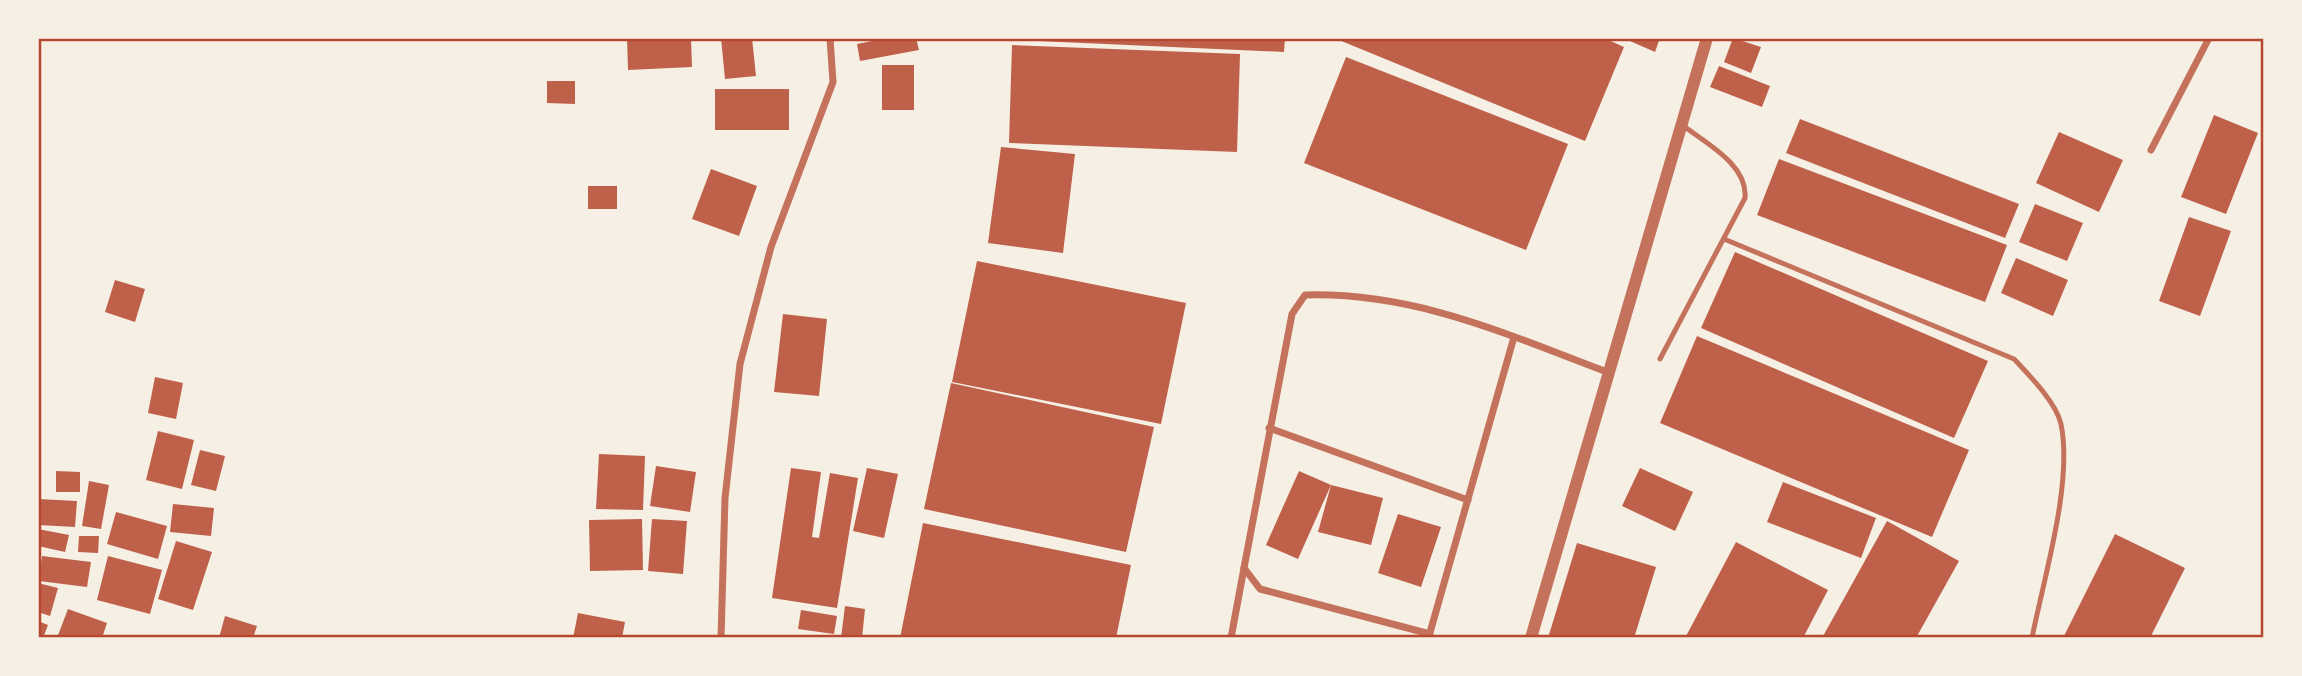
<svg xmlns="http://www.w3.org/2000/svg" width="2302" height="676" font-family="'Roboto Condensed',sans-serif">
<rect width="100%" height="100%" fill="#f6efe4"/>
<!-- building -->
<g fill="#bf614a">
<polygon points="627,38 691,38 692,67 628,70"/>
<polygon points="721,38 752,38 756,76 725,79"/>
<polygon points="887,38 916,38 919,50 860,61 857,44"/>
<polygon points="972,38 1285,38 1284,52"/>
<polygon points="1334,38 1604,38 1624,47 1585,141"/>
<polygon points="1623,38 1660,38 1655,52"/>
<polygon points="1733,38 1761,47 1751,73 1724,62"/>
<polygon points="1012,45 1240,54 1237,152 1009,143"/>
<polygon points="1346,57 1568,144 1526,250 1304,163"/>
<rect x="882" y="65" width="32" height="45"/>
<polygon points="1719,66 1770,86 1762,107 1710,87"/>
<polygon points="547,81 575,81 575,104 547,103"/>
<rect x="715" y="89" width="74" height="41"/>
<polygon points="2214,115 2258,133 2226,214 2181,197"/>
<polygon points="1800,119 2019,204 2005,238 1786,153"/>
<polygon points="2059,132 2123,160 2099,212 2036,183"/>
<polygon points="1001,147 1075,154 1063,253 988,243"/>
<polygon points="1779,159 2007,245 1985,302 1757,215"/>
<polygon points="711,169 757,186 739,236 692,219"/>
<rect x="588" y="186" width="29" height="23"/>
<polygon points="2035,204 2083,223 2067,261 2019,242"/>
<polygon points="2189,217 2231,231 2200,316 2159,301"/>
<polygon points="1735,252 1988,361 1954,438 1701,328"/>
<polygon points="2016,258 2068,280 2053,316 2001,293"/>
<polygon points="977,261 1186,303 1161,424 952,382"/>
<polygon points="115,280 145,289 135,322 105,312"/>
<polygon points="783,314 827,319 819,396 774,392"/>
<polygon points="1697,336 1969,450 1932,537 1660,423"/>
<polygon points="155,377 183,383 176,419 148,413"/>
<polygon points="951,383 1154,427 1126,552 924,509"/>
<polygon points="158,431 194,440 182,489 146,480"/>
<polygon points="200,450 225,456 216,491 191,485"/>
<polygon points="599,454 645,456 643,510 596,509"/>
<polygon points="656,466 696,472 690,512 650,506"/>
<polygon points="791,468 821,472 812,537 819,538 830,473 858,478 837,608 772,598"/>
<polygon points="867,468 898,474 884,538 853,531"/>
<polygon points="1640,468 1693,492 1675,531 1622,506"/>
<polygon points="56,471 80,472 80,492 56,492"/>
<polygon points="1299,471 1331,485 1298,559 1266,545"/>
<polygon points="89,481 109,485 101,529 82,526"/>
<polygon points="1783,482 1876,518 1861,558 1767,522"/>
<polygon points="1331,485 1383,498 1371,545 1318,532"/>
<polygon points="38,499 77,501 75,527 38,525"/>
<polygon points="173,504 214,508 211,536 170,532"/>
<polygon points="116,512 167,526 158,559 107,544"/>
<polygon points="1398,514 1441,527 1421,587 1378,573"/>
<polygon points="642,519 643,570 590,571 589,520"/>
<polygon points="652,519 687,521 683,574 648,571"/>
<polygon points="1887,521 1959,561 1916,638 1822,638"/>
<polygon points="923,523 1131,565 1116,638 900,638"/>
<polygon points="38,529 69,535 65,552 38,546"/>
<polygon points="2115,534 2185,568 2150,638 2063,638"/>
<polygon points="79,536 99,536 98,553 78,552"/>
<polygon points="176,541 212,552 193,610 158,599"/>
<polygon points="1736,542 1828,590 1803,638 1685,638"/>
<polygon points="1577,543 1656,567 1634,638 1548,638"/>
<polygon points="42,556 91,562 87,587 39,581"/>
<polygon points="108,556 162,570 150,614 97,600"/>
<polygon points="38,583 58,588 50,616 38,612"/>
<polygon points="845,606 865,609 862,638 841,638"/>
<polygon points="68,609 107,623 102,638 57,638"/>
<polygon points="801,610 837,616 834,634 798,629"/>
<polygon points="578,613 625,622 622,638 573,638"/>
<polygon points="225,616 257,626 253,638 219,638"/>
<polygon points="38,621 48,625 43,638 38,638"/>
</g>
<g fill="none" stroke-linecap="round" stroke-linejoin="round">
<!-- service -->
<g stroke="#c5725c" stroke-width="5">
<path d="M1724,239L2014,359C2029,375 2056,402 2061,424C2073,483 2044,577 2032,638"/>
<path d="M1660,359L1745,198C1748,164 1705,143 1681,124"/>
</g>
<!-- minor -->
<g stroke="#c5725c" stroke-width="7">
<polyline points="2151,150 2209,38"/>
<polyline points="1269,428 1468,500"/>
<path d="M1430,634L1260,589L1244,568L1292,314L1305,295C1415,292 1506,334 1607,372"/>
<polyline points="1429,636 1514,337"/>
<polyline points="721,638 725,498 740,364 771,247 833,82 830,38"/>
<polyline points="1231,638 1244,568"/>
</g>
<!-- tertiary -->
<polyline stroke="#c5725c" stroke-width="12" points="1531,638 1707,38"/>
</g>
<!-- border -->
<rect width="2302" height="676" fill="none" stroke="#f6efe4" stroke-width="80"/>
<rect x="40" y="40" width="2222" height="596" fill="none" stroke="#b5482f" stroke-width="2.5"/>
</svg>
